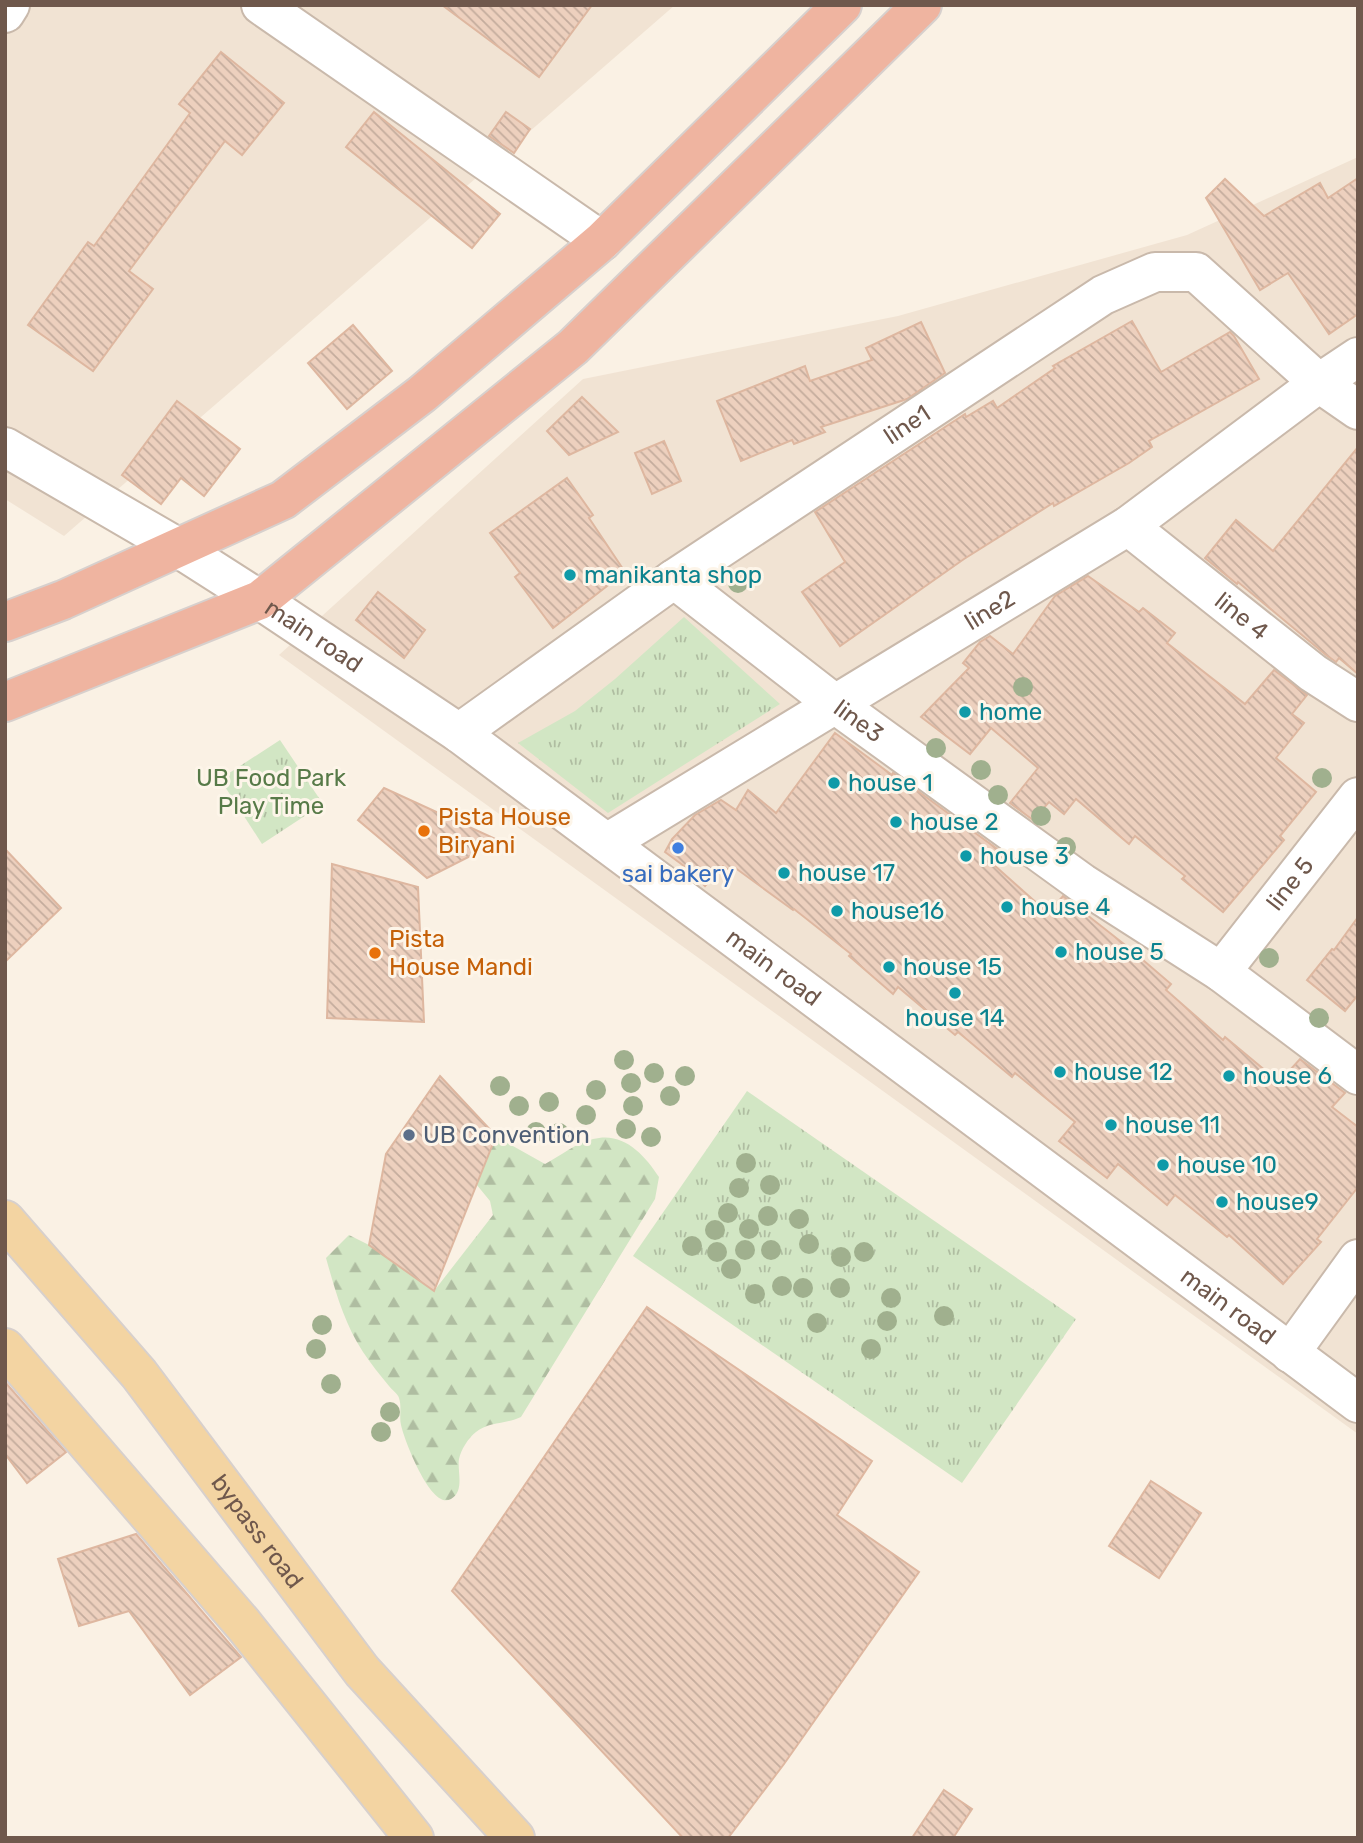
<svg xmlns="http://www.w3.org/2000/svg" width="1363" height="1843" font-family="Rubik,sans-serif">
<defs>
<pattern id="grass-tufts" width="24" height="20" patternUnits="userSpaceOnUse" patternTransform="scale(1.75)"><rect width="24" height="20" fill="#d2e6c4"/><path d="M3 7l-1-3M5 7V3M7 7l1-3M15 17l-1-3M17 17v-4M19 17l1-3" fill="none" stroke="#afbda1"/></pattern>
<pattern id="forest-firs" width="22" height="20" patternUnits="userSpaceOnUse" patternTransform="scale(1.75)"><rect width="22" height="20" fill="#d2e6c4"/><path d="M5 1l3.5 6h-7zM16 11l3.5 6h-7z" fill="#afbda1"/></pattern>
<pattern id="building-back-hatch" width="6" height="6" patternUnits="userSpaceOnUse" patternTransform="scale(1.75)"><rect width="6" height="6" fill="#edd0be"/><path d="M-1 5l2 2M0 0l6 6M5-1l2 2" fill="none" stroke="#c4ac9d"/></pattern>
</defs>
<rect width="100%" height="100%" fill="#faf1e4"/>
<!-- residential -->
<g fill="#f1e3d3">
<polygon points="5,5 675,5 64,536 5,499"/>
<polygon points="1358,157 1358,1434 279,655 583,379 898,316 1187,235"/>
</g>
<!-- grass -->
<g fill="url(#grass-tufts)">
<polygon points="684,617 780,704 608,813 518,743 575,711 615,679"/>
<polygon points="280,740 323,804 262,844 220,779"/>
<polygon points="747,1091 1076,1319 962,1483 633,1256"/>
</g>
<!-- forest -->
<path fill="url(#forest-firs)" d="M486,1131L545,1164C560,1156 576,1143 593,1139C623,1131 644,1154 659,1177L655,1199L521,1417C507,1424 488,1422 476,1432C468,1438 461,1450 459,1459C457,1471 465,1491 451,1499C431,1511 404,1439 401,1425C399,1417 402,1407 399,1398C398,1394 392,1390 389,1386C380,1375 371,1364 363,1352C344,1323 335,1290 326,1258L349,1235L369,1245L434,1291L493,1215L490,1201L472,1179Z"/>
<!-- building -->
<g fill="url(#building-back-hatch)" stroke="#deb7a0" stroke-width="2">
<polygon points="442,5 592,5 539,77"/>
<polygon points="221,52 284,103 242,155 225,141 129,271 153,289 93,371 28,325 88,242 94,246 190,113 179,104"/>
<polygon points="374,112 500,214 472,248 346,147"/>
<polygon points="506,112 530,129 514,153 489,136"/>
<polygon points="1358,178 1358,314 1329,334 1288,273 1260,290 1206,198 1225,179 1264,216 1320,183 1328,198"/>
<polygon points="1132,321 1161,372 1230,332 1234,336 1259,379 1149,441 1152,447 1129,463 1054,506 1053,503 964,559 840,646 802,592 845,562 815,512 965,414 966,417 993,401 997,408 1055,368 1053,366"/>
<polygon points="921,322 945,373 907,399 821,427 825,432 794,444 792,440 741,461 717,401 805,366 810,381 872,360 866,348"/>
<polygon points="353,325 392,371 347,409 308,363"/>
<polygon points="582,397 618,432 569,455 547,431"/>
<polygon points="177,401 240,449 204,496 181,478 161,504 122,475"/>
<polygon points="664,441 681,481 652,494 635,453"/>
<polygon points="1358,447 1358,674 1339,658 1336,662 1326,655 1238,582 1237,584 1205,558 1236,520 1273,551"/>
<polygon points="567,478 593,515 589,518 625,572 553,628 515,577 520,573 490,533"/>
<polygon points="1088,576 1139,612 1143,608 1175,633 1167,643 1245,704 1274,670 1307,695 1292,714 1304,723 1276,758 1316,792 1280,836 1284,840 1223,912 1182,879 1185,876 1135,836 1129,844 1076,799 1064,814 1049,802 1033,820 1010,803 1038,768 991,728 970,754 921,717 969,668 963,663 980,642 990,636 1013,654 1055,596"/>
<polygon points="378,592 425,630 404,658 356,620"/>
<polygon points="835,733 892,775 893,773 1004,854 994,865 1048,913 1063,896 1129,948 1171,984 1166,990 1223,1040 1225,1037 1279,1082 1300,1059 1345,1093 1332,1107 1358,1127 1358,1187 1317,1239 1321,1242 1283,1284 1229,1235 1227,1237 1175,1195 1167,1205 1118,1164 1107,1178 1059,1141 1075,1122 1015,1073 1012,1077 958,1032 955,1035 898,987 893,994 849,956 851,954 794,909 793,910 734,867 730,871 723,866 705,886 688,869 665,852 672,839 695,815 721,800 736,810 748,790 776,813"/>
<polygon points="384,788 500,841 427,878 358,820"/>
<polygon points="5,849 61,908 5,962"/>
<polygon points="332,864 418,887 424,1022 327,1018"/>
<polygon points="1358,917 1358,995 1345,1011 1307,980 1332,949 1334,950"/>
<polygon points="440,1076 496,1136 434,1291 369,1245 386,1154"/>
<polygon points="647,1307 872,1461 837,1515 919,1572 784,1764 728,1838 683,1838 452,1591"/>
<polygon points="5,1382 66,1452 27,1483 5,1454"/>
<polygon points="1151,1481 1201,1513 1159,1578 1109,1546"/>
<polygon points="136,1534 241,1657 190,1695 129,1611 79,1626 58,1559"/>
<polygon points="944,1790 972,1809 953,1838 912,1838"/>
</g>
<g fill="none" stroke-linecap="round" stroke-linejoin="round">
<!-- minor casing -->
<g stroke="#c9b9ab" stroke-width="42">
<g id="minor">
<polyline points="261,5 602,241"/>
<polyline points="5,13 10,5"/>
<path id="s1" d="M5,447L177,547L260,600L459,733L1358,1403"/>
<path id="s2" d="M1128,526L1313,673L1358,702"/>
<path id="s3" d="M674,579L835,704L1082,883L1221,972L1358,1075"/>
<path id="s4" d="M459,733L674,579L1103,295L1155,272H1196L1319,383L1358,357"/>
<path id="s5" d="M607,843L1128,526L1319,383L1358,410"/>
<path id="s6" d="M1221,972L1358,797"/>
<polyline points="1290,1353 1358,1259"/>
</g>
</g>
<!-- major casing -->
<g stroke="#d7d0cd" stroke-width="42">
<g id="major">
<path id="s7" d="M5,1220L139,1374L362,1671L515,1838"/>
<polyline points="5,1348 243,1624 414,1838"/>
</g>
</g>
<!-- highway casing -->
<g stroke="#d7d0cd" stroke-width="42">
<g id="highway">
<polyline points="5,622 63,600 283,500 422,394 602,241 842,5"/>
<polyline points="5,702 260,600 573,347 922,5"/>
</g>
</g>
<!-- minor -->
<use href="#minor" stroke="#fff" stroke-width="38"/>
<!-- major -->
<use href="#major" stroke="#f3d4a2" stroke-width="38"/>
<!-- highway -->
<use href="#highway" stroke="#efb4a0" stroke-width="38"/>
</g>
<!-- trees -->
<g fill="#a0b08e">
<circle cx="738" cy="583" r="10"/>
<circle cx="1023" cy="687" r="10"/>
<circle cx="936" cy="748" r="10"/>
<circle cx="981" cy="770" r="10"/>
<circle cx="1322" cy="778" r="10"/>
<circle cx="998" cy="795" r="10"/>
<circle cx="1041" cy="816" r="10"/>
<circle cx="1066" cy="847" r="10"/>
<circle cx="1269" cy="958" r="10"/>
<circle cx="1319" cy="1018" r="10"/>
<circle cx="624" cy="1060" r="10"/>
<circle cx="654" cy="1073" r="10"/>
<circle cx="685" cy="1076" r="10"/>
<circle cx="631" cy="1083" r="10"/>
<circle cx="500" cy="1086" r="10"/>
<circle cx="596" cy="1090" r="10"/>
<circle cx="670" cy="1096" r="10"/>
<circle cx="549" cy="1102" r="10"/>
<circle cx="519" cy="1106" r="10"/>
<circle cx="633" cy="1106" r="10"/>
<circle cx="586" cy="1115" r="10"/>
<circle cx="626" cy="1129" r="10"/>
<circle cx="536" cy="1132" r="10"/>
<circle cx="559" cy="1133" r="10"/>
<circle cx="651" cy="1137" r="10"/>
<circle cx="746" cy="1163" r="10"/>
<circle cx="770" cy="1185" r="10"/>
<circle cx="739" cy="1188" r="10"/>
<circle cx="728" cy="1213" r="10"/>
<circle cx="768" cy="1216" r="10"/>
<circle cx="799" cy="1219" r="10"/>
<circle cx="749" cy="1229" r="10"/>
<circle cx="715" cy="1230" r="10"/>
<circle cx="809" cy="1244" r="10"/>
<circle cx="692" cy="1246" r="10"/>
<circle cx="745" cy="1250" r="10"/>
<circle cx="771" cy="1250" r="10"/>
<circle cx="717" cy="1252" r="10"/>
<circle cx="864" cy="1252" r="10"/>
<circle cx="841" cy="1257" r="10"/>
<circle cx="731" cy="1269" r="10"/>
<circle cx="782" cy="1286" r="10"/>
<circle cx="803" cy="1288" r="10"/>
<circle cx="840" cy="1288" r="10"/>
<circle cx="755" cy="1294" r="10"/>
<circle cx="891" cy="1298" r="10"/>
<circle cx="944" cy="1316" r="10"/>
<circle cx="887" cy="1321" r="10"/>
<circle cx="817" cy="1323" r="10"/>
<circle cx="322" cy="1325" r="10"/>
<circle cx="316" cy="1349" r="10"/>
<circle cx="871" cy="1349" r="10"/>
<circle cx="331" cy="1384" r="10"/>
<circle cx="390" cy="1412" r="10"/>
<circle cx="381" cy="1432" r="10"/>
</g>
<!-- markers -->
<g fill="#0f9aa8" stroke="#fdf5e9" stroke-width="2.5">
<circle cx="570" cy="575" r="7"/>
<circle cx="965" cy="712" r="7"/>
<circle cx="834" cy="783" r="7"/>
<circle cx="896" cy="822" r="7"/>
<circle cx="966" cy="856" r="7"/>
<circle cx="784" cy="873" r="7"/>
<circle cx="1007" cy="907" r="7"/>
<circle cx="837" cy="911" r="7"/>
<circle cx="1061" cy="952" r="7"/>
<circle cx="889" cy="967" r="7"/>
<circle cx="955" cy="993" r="7"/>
<circle cx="1060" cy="1072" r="7"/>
<circle cx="1229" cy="1076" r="7"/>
<circle cx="1111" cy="1125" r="7"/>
<circle cx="1163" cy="1165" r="7"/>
<circle cx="1222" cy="1202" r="7"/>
</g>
<g fill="#e8710a" stroke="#fdf5e9" stroke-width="2.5">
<circle cx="424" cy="831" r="7"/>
<circle cx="375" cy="953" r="7"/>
</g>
<circle fill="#3f7fe0" stroke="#fdf5e9" stroke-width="2.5" cx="678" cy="848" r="7"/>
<circle fill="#5c6f8a" stroke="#fdf5e9" stroke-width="2.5" cx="409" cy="1135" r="7"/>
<g text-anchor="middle" stroke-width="6" stroke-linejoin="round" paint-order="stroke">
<!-- street labels -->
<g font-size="24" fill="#6f584c" stroke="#fdf5e9">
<text dy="8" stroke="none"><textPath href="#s4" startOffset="544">line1</textPath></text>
<text dy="8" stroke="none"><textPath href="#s5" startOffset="448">line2</textPath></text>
<text dy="8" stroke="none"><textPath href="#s2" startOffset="145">line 4</textPath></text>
<text dy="8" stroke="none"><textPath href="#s1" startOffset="362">main road</textPath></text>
<text dy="8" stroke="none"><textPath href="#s3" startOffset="233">line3</textPath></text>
<text dy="8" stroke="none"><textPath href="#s6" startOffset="112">line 5</textPath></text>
<text dy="8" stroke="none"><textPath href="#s1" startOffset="929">main road</textPath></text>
<text dy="8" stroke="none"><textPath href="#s1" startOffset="1496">main road</textPath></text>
<text dy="8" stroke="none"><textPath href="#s7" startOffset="401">bypass road</textPath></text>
</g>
<!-- culture labels -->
<g font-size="24" fill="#0d838f" stroke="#fdf5e9" text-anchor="start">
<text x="584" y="583">manikanta shop</text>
<text x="979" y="720">home</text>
<text x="848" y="791">house 1</text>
<text x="910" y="830">house 2</text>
<text x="980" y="864">house 3</text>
<text x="798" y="881">house 17</text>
<text x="1021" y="915">house 4</text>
<text x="851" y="919">house16</text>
<text x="1075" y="960">house 5</text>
<text x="903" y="975">house 15</text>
<text x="955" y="1026" text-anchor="middle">house 14</text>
<text x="1074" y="1080">house 12</text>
<text x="1243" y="1084">house 6</text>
<text x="1125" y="1133">house 11</text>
<text x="1177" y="1173">house 10</text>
<text x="1236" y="1210">house9</text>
</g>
<!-- park labels -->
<g font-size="24" fill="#577a48" stroke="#fdf5e9">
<text x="271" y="786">UB Food Park<tspan x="271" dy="28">Play Time</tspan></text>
</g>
<!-- food labels -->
<g font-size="24" fill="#c56008" stroke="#fdf5e9" text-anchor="start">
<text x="438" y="825">Pista House<tspan x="438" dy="28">Biryani</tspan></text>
<text x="389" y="947">Pista<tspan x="389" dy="28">House Mandi</tspan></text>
</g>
<!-- shop labels -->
<g font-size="24" fill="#366cbe" stroke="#fdf5e9">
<text x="678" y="882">sai bakery</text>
</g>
<!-- service labels -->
<g font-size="24" fill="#4e5e75" stroke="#fdf5e9" text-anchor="start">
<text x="423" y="1143">UB Convention</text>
</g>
</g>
<!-- border -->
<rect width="1363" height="1843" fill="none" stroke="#6f584c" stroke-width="14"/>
</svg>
